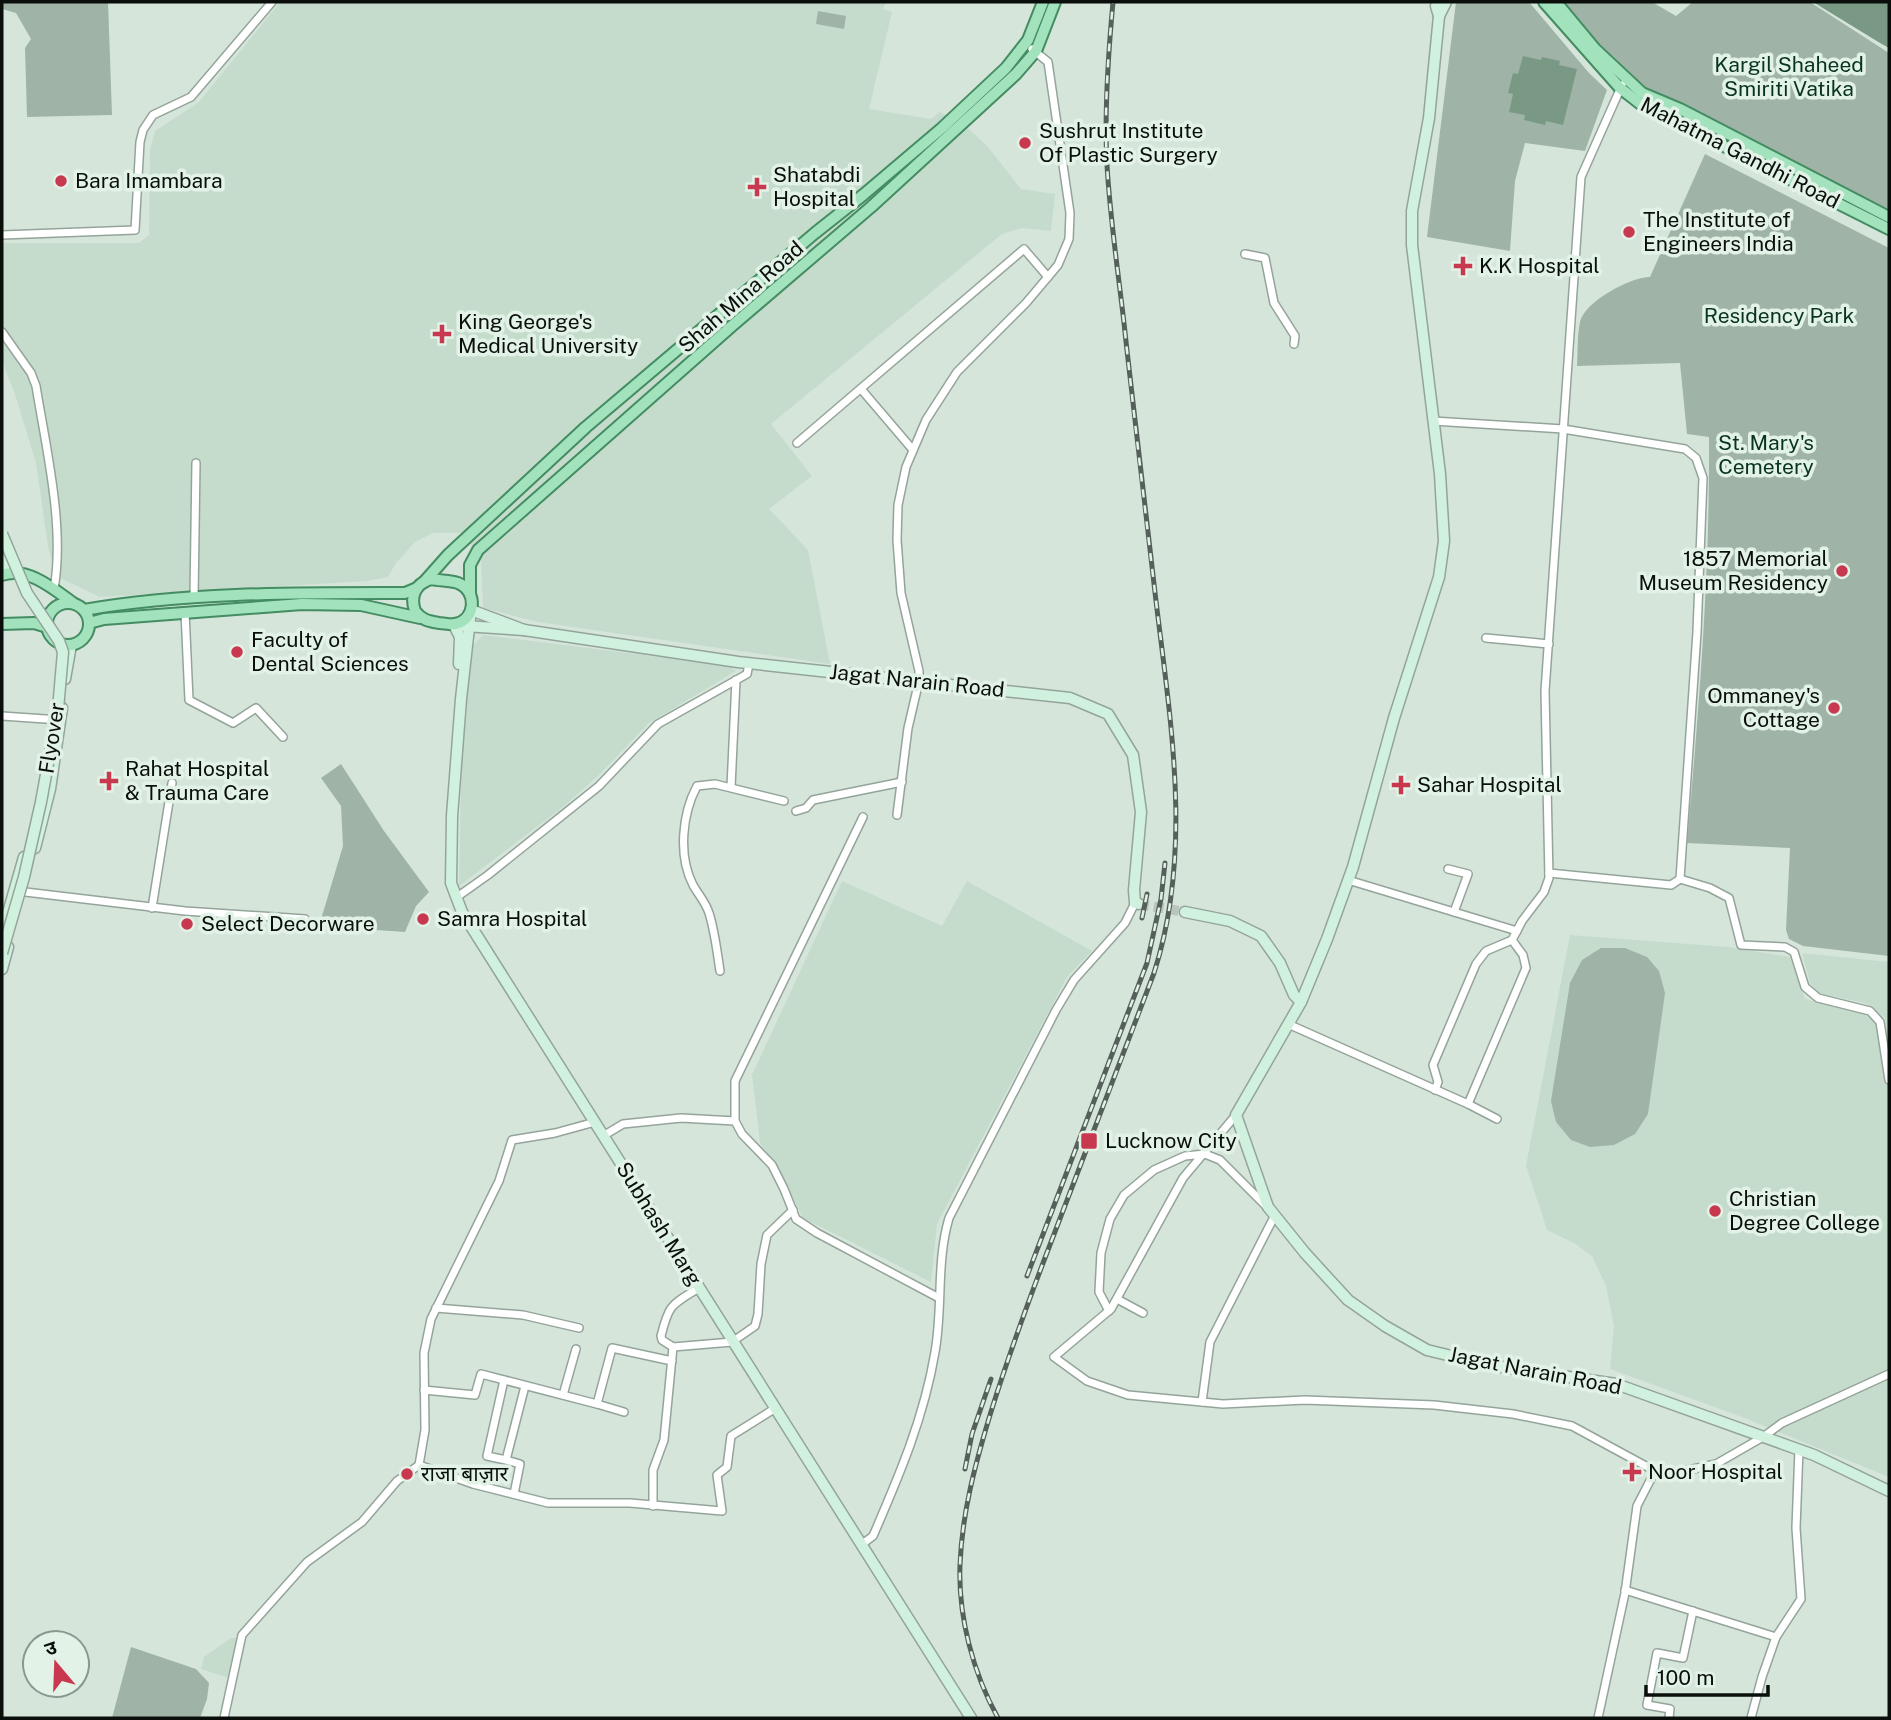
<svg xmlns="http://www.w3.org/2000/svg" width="1891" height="1720" font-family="'Public Sans','Noto Sans Devanagari',sans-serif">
<rect width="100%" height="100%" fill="#d5e5da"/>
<!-- built -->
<g fill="#c5dccc">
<polygon points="280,2 886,2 883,9 892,12 869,109 931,119 940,112 970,130 988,147 1021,189 1055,194 1051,231 1022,228 1002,234 771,424 812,476 769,509 808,550 830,664 538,622 483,608 481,560 463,533 433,533 415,542 396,563 388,577 368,581 100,597 56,576 48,546 36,463 15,394 2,361 2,243 139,243 149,235 150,150 155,131 199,102"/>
<polygon points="483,635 724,665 731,667 736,671 649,723 598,776 564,806 459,886 462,729 472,646"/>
<polygon points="842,881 942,926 967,881 1092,951 1067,977 937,1224 931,1282 803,1218 776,1165 760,1143 752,1075"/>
<polygon points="1570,935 1728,947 1790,957 1805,999 1863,1013 1878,1025 1889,1089 1889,1477 1742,1417 1610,1369 1614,1326 1606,1286 1592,1256 1574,1243 1547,1230 1526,1166"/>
<polygon points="1802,953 1889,962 1889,1049 1885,1018 1865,1003 1818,993 1810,983"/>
<polygon points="231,1638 237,1638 229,1678 201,1669 204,1657"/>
</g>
<!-- green -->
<g fill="#9fb4a6">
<polygon points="2,2 108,2 112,115 27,117 25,48 31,39 16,13 2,9"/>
<polygon points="1456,2 1529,2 1589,73 1607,90 1585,151 1525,143 1515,181 1510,251 1427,237"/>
<polygon points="1563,2 1652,2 1676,16 1693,2 1810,2 1889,53 1889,209 1644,88 1603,50"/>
<polygon points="818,11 846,16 844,29 816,24"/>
<path d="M1705,154L1889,248V956L1803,946L1789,939L1786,930L1790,848L1687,843C1699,708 1710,573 1709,437L1687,434L1680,363L1577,366C1578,352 1577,336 1580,322C1585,301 1631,277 1650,277Z"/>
<polygon points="341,764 384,831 429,892 416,906 405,932 319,926 343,846 341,806 321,778"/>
<polygon points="1601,948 1625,948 1647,957 1659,971 1665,993 1648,1114 1635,1134 1614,1145 1590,1147 1571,1140 1556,1122 1551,1101 1570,983 1582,960"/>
<polygon points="131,1647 196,1669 209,1683 207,1699 200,1718 112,1718"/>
</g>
<!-- water -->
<g fill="#799984">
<polygon points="1813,2 1889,2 1889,48 1880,43"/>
<polygon points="1523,56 1541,60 1542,57 1560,61 1559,65 1577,69 1563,125 1546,121 1545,125 1524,120 1525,115 1509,112 1513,94 1508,93 1513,73 1518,74"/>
</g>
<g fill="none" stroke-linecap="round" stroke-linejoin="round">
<!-- secondary-tunnel -->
<polyline stroke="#b7c5bb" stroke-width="10" stroke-dasharray="10 5" stroke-linecap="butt" points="1139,904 1185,912"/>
<!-- street casing -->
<g stroke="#95a49a" stroke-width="10">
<g id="street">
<polyline points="2,235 135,230 140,142 143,130 153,115 191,97 272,2"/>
<polyline points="1245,254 1265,258 1274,303 1295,336 1294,344"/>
<path d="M2,332L31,373L36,386C46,448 65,527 54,589"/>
<polyline points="861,389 913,450"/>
<polyline points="1433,421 1563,429 1685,449 1696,458 1703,478 1697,632 1680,879"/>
<polyline points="797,443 1024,249 1048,277"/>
<polyline points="194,598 196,463"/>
<polyline points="185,612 189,700 233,723 256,708 283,737"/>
<polyline points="1486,638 1549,644"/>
<polyline points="2,716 60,720"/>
<polyline points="731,787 736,680"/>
<polyline points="796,811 806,808 813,800 902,782"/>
<polyline points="897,815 908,728 919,681 919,671 901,593 897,540 898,505 906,467 926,420 957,372 1026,303 1058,265 1069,239 1070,213 1048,62 1032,49"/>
<polyline points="863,817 735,1081 735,1121 742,1134 772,1165 784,1189 796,1219 817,1233 939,1298"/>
<polyline points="1448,869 1468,874 1454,912"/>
<polyline points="1549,873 1671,885 1680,879"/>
<polyline points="1680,879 1710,888 1729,898 1741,945 1785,947 1794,952 1805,987 1818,998 1870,1011 1880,1022 1889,1080"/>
<polyline points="1348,880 1517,931"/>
<polyline points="17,891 185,911 305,919"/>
<polyline points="457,897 488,875 599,786 658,724 747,674 749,664"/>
<polyline points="152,908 172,783"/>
<path d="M720,971C717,952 715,932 709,913C706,903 698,894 693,885C678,856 682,814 697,786L715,784L784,801"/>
<polyline points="1288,1024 1468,1104 1497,1119"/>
<polyline points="1435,1090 1438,1082 1433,1065 1476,964 1486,951 1512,940 1522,921 1544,892 1549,878 1545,691 1581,177 1622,85"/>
<polyline points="1468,1104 1526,968 1523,955 1512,940"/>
<polyline points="1236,1115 1183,1178 1111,1309 1054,1357 1087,1381 1128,1395 1223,1404 1305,1400 1434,1405 1513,1414 1572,1426 1655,1471 1675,1473 1716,1464 1763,1437 1782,1423 1889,1374"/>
<polyline points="603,1136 623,1124 681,1118 735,1121"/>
<path d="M699,1288C671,1305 669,1304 661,1336L662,1340L673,1347L732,1342L755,1326L758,1314L761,1264L767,1235L793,1210"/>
<polyline points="1117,1299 1143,1313"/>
<polyline points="436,1308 523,1315 579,1328"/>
<polyline points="1109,1311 1099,1292 1101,1253 1110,1219 1124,1195 1154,1170 1185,1156 1205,1154 1220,1160 1265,1205"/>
<polyline points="504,1380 487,1456 506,1460"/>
<polyline points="424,1390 475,1395 481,1374 597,1404 612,1348 672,1361"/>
<polyline points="563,1395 576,1349"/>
<polyline points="1202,1402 1210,1342 1275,1215"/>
<polyline points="597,1404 624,1412"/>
<polyline points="419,1465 473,1484 548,1503 630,1503 722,1511 717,1475 727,1467 731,1436 774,1409"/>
<polyline points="514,1494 520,1464 506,1460 525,1386"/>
<polyline points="653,1506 653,1470 664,1440 673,1347"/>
<path d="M861,1545L873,1536C899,1476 924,1418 935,1352C943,1308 936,1262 949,1218L1056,1010L1074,980L1125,923L1135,903"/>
<polyline points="1625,1590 1776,1637"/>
<polyline points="224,1718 242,1635 307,1562 362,1522 397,1481 419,1465 425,1430 424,1353 431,1319 499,1181 512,1140 555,1133 595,1122"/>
<polyline points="1598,1718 1625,1593 1637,1506 1655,1471"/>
<polyline points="1669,1718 1670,1709 1647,1705 1657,1653 1683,1658 1693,1611"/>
<polyline points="1751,1718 1762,1677 1776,1637 1801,1599 1796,1528 1799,1449"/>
</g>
</g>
<!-- secondary casing -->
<g stroke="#95a49a" stroke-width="13">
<g id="secondary">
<polyline points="1437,2 1436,6 1439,16 1429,118 1412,211 1412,245 1440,474 1444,541 1439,577 1394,718 1353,867 1327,939 1301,1002 1236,1115 1268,1207 1305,1253 1348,1300 1385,1326 1427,1350 1488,1365 1616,1384 1814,1455 1889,1491"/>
<polyline points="1439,16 1446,2"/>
<polyline points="2,549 7,573"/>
<polyline points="454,625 460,637 459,664"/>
<polyline points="464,626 524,630 738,662 1070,698 1108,714 1133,755 1141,812 1134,890 1135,903 1139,904"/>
<polyline points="524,630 471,610 461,699 452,816 451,883 462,912 971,1718"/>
<polyline points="65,679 71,645"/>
<polyline points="35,848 50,789 62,708"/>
<polyline points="1185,912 1230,921 1261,936 1280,963 1294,995 1301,1002"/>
<polyline points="2,934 24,857"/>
<polyline points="2,969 8,947"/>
</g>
</g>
<!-- primary casing -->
<g stroke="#448c62" stroke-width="14">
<g id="primary">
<polyline points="1544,2 1620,88 1642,105 1889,229"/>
<polyline points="1556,2 1595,49 1642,93 1680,109 1889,217"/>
<path d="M2,575C27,566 54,589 73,603"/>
<path d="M431,579C440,581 450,580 458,583C478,591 476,620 455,624C450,625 444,623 439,623C428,621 422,620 415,611C410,596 415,584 431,579Z"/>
<polyline points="424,582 448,555 586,427 815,233 863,195 942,128 1006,68 1028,40 1043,2"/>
<polyline points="470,593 470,565 478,550 733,325 871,207 1016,74 1036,51 1055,2"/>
<circle cx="68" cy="624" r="21"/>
<path d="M84,610C187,592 300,593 405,593L417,588"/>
<polyline points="89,623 104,619 302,604 361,605 420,618"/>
<polyline points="2,624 34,623 47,627"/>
</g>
</g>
<!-- street -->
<use href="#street" stroke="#fff" stroke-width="7"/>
<!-- secondary -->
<use href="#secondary" stroke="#d0f1de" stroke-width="10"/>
<!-- primary -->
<use href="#primary" stroke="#a2e2bd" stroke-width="10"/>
<!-- rail casing -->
<g stroke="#56605a" stroke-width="5">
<g id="rail">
<polyline points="1142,918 1147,894"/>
<polyline points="1027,1276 1147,963 1161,899 1165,863"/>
<polyline points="965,1469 972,1434 991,1379"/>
<path d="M998,1718C973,1673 958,1616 960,1565C962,1513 975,1465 990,1415C1007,1360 1027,1305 1048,1250C1083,1158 1119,1066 1154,973C1193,852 1171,725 1156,601C1145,509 1134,416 1124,323C1118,271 1110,218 1107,165C1104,111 1108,56 1113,2"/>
</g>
</g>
<!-- rail -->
<use href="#rail" stroke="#e2f2e7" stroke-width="2.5" stroke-dasharray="8" stroke-linecap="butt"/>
<!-- secondary-bridge casing -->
<g stroke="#95a49a" stroke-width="13" stroke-linecap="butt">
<polyline id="secondary-bridge" points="2,534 27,593 59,641 63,652 58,709 41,802 24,877 2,953"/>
</g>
<!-- secondary-bridge -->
<use href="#secondary-bridge" stroke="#d0f1de" stroke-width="10"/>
</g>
<!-- markers -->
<g fill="#c8384e" stroke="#e2f2e7" stroke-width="2.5">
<circle cx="1025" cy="143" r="7"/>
<circle cx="61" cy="181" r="7"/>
<path d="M753.5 176.5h7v7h7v7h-7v7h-7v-7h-7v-7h7z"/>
<circle cx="1629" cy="232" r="7"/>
<path d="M1459.5 255.5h7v7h7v7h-7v7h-7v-7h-7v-7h7z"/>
<path d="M438.5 323.5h7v7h7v7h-7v7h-7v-7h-7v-7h7z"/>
<circle cx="1842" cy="571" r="7"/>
<circle cx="237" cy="652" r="7"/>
<circle cx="1834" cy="708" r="7"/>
<path d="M105.5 770.5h7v7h7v7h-7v7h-7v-7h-7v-7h7z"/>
<path d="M1397.5 774.5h7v7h7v7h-7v7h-7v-7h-7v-7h7z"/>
<circle cx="423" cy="919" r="7"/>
<circle cx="187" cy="924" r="7"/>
<rect x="1080" y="1132" width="18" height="18" rx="3.5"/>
<circle cx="1715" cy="1211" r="7"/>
<path d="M1628.5 1461.5h7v7h7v7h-7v7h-7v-7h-7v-7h7z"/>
<circle cx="407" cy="1474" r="7"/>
</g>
<g text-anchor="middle" stroke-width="7" stroke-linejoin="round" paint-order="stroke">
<!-- park labels -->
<g font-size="21" fill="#08331d" stroke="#e2f2e7">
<text x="1789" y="72">Kargil Shaheed<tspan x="1789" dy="24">Smiriti Vatika</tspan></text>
<text x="1779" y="323">Residency Park</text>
<text x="1766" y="450">St. Mary's<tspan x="1766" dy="24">Cemetery</tspan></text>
</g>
<!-- poi labels -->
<g font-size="21" fill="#0a0f0c" stroke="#e2f2e7" text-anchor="start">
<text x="1039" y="138">Sushrut Institute<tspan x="1039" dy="24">Of Plastic Surgery</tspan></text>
<text x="773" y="182">Shatabdi<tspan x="773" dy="24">Hospital</tspan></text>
<text x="75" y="188">Bara Imambara</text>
<text x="1643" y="227">The Institute of<tspan x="1643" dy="24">Engineers India</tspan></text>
<text x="1479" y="273">K.K Hospital</text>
<text x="458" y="329">King George's<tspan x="458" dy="24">Medical University</tspan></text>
<text x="1828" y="566" text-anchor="end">1857 Memorial<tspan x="1828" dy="24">Museum Residency</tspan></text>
<text x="251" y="647">Faculty of<tspan x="251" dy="24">Dental Sciences</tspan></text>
<text x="1820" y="703" text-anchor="end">Ommaney's<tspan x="1820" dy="24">Cottage</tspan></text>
<text x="125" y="776">Rahat Hospital<tspan x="125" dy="24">&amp; Trauma Care</tspan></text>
<text x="1417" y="792">Sahar Hospital</text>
<text x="437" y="926">Samra Hospital</text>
<text x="201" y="931">Select Decorware</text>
<text x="1105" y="1148">Lucknow City</text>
<text x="1729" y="1206">Christian<tspan x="1729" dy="24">Degree College</tspan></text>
<text x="1648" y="1479">Noor Hospital</text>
<text x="421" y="1481">राजा बाज़ार</text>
</g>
<!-- street labels -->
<g font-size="21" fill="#0a0f0c" stroke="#e2f2e7">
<text transform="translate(1740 153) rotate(27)" y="7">Mahatma Gandhi Road</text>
<text transform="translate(741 297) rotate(-41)" y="7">Shah Mina Road</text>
<text transform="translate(917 681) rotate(6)" y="7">Jagat Narain Road</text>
<text transform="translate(52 738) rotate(-81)" y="7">Flyover</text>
<text transform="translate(659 1224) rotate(58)" y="7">Subhash Marg</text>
<text transform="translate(1535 1371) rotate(11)" y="7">Jagat Narain Road</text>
</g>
</g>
<!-- border -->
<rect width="1891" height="1720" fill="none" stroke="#0a0f0c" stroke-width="7"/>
<!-- north arrow -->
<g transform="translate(56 1664) rotate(341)"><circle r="33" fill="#e2f2e7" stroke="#8c978f" stroke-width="2"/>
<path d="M0-5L12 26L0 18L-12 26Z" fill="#c8384e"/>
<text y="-10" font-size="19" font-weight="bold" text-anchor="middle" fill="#0a0f0c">उ</text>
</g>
<!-- scale -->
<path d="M1646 1685v10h122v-10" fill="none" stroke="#0a0f0c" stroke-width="3.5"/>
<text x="1657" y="1685" font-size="21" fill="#0a0f0c" stroke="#e2f2e7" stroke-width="5" paint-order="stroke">100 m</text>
</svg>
